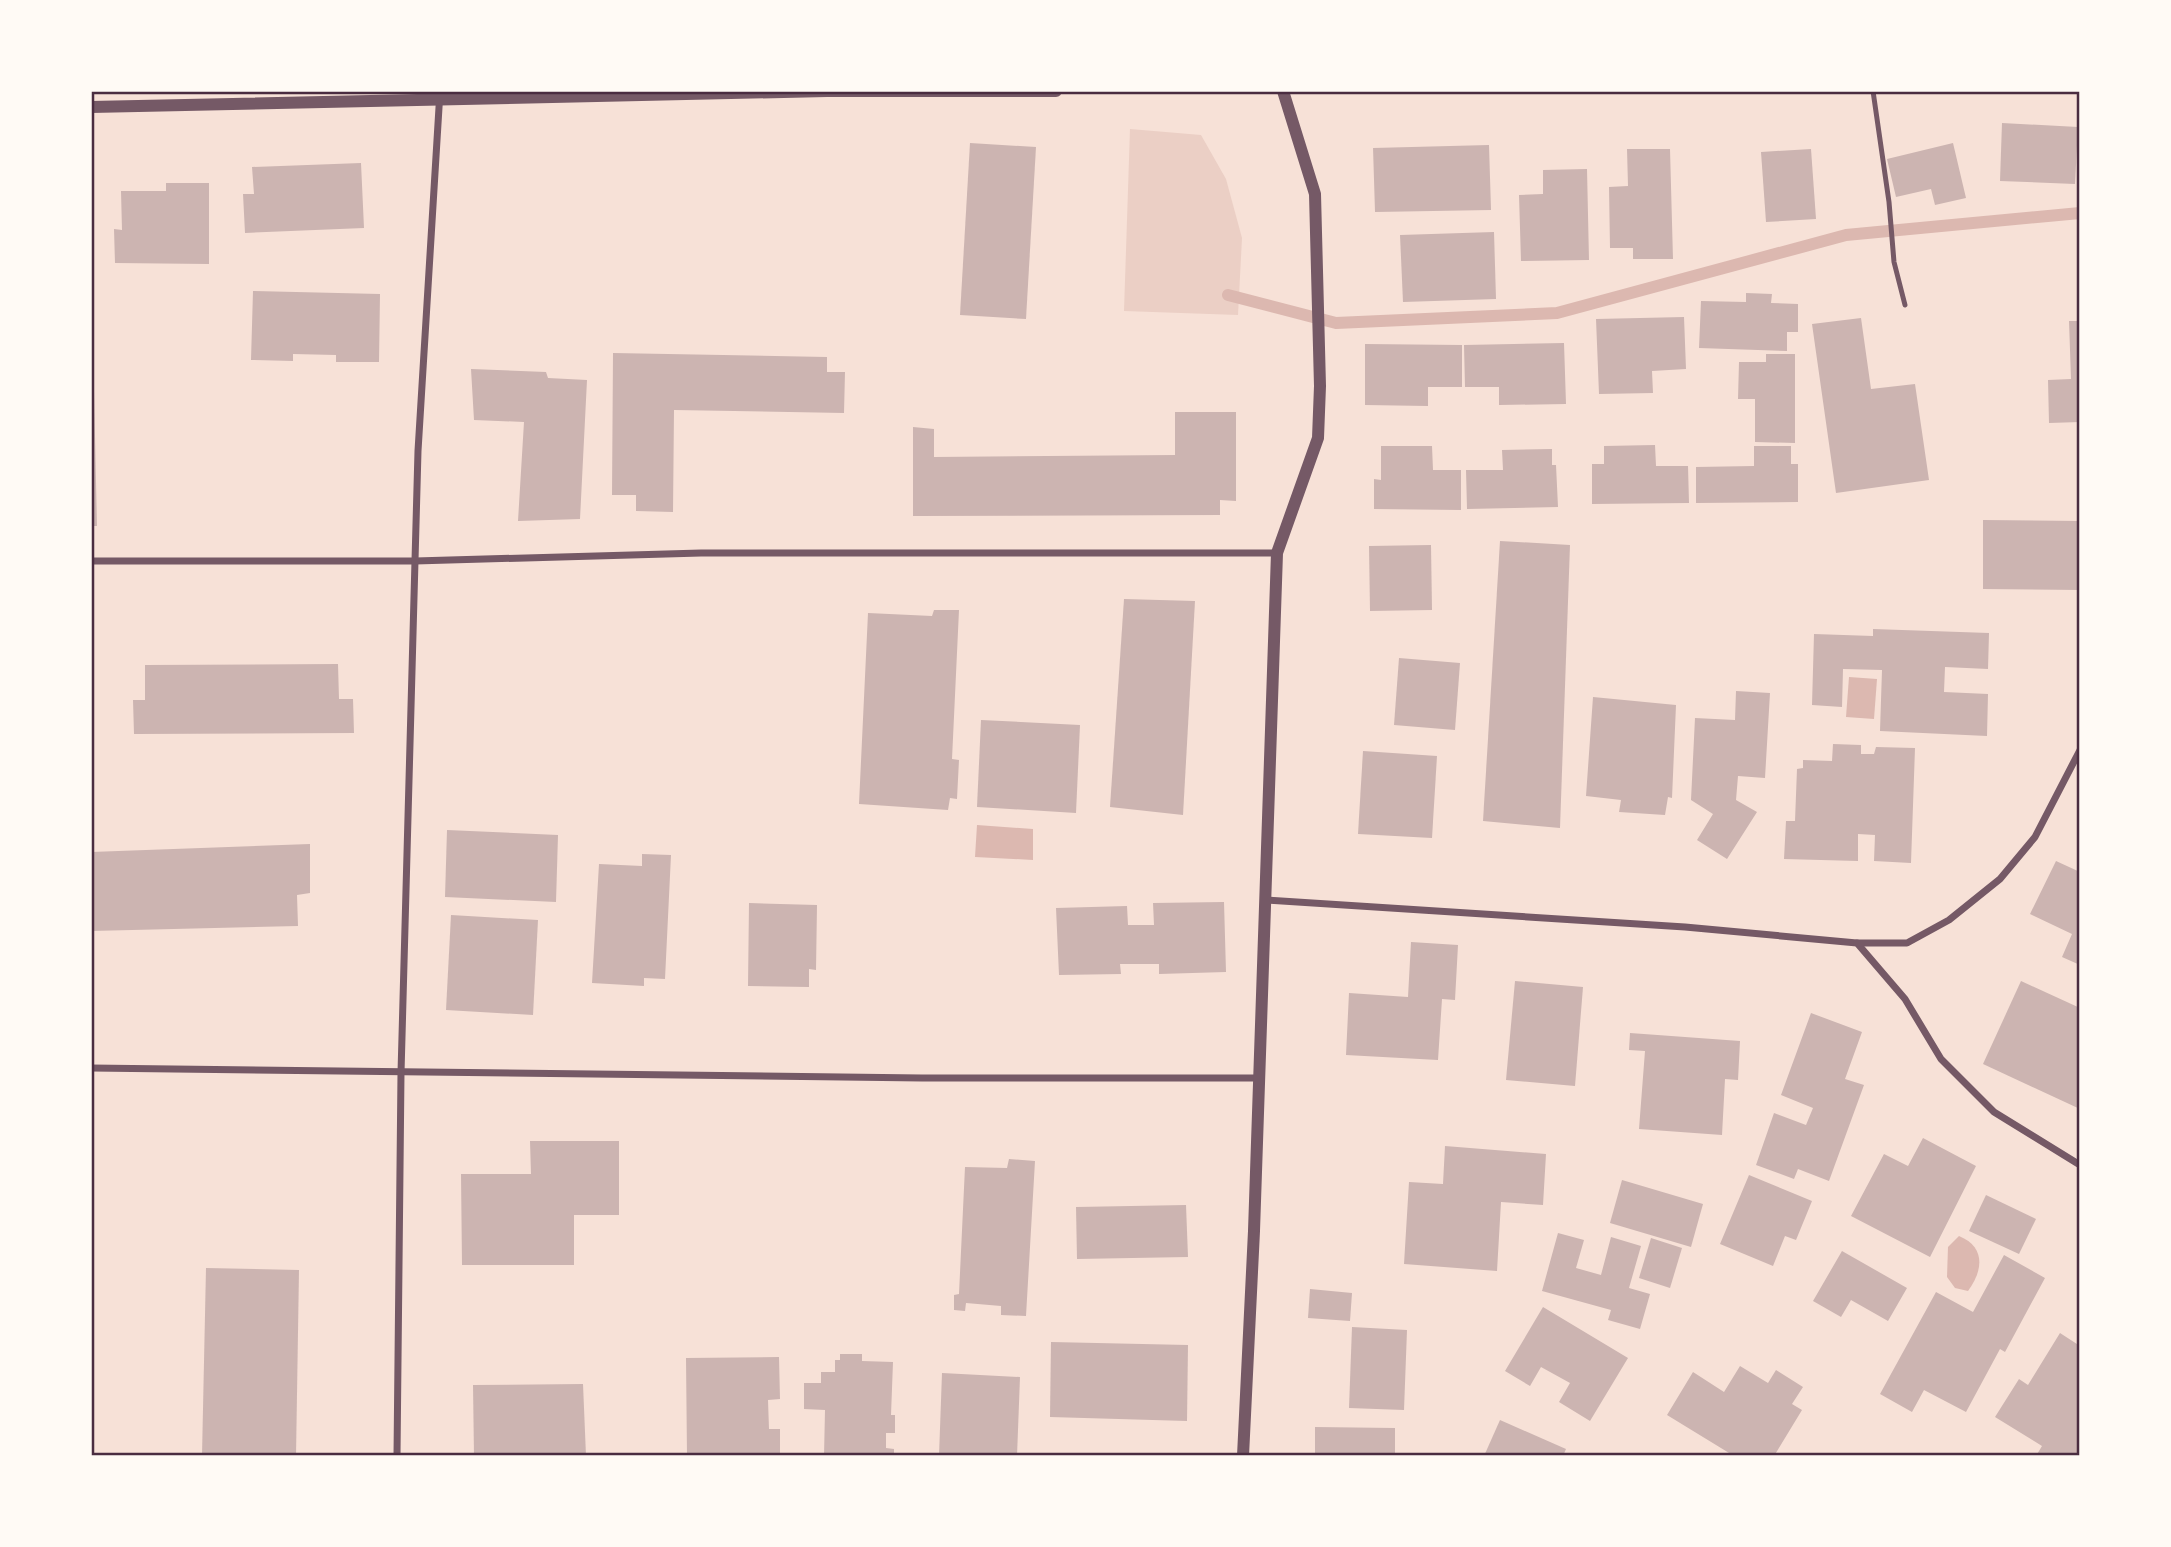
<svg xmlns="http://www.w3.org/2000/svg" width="2171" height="1547" font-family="'Space Grotesk',sans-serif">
<rect width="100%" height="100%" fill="#f7e1d7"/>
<!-- green -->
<polygon fill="#ebcfc5" points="1130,129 1201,135 1226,179 1242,238 1238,315 1124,311"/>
<!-- water -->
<g fill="#dcb8b0">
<polygon points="1849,677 1877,679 1874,719 1846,717"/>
<polygon points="977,825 1033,829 1033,860 975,857"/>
<path d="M1959,1236C1986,1247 1983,1271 1968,1291L1955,1288L1947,1277L1948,1247Z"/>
</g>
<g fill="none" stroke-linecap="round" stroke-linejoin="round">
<!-- stream -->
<polyline stroke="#dcb8b0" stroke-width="12" points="1228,295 1336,323 1557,313 1846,235 2080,213"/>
</g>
<!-- building -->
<g fill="#ccb4b1">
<polygon points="2002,123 2078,127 2075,184 2000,181"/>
<polygon points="970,143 1036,147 1026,319 960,315"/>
<polygon points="1953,143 1966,198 1935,205 1931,189 1896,197 1887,159"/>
<polygon points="1489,145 1491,210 1375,212 1373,148"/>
<polygon points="1627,149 1670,149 1673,259 1633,259 1633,248 1610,248 1609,187 1628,186"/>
<polygon points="1811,149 1816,219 1766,222 1761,152"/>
<polygon points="361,163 364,228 245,233 243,194 254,194 252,167"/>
<polygon points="1587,169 1589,260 1521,261 1519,195 1543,194 1543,170"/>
<polygon points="166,183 209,183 209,264 115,263 114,229 122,230 121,191 166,191"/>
<polygon points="1494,232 1496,299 1403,302 1400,235"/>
<polygon points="253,291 380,294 379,362 336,362 336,355 293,354 293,361 251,360"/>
<polygon points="1746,293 1772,294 1771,303 1798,304 1798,332 1787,332 1787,351 1699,348 1701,301 1746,302"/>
<polygon points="1684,317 1686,369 1652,371 1653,393 1599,394 1596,319"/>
<polygon points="1861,318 1871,389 1915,384 1929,480 1836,493 1812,324"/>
<polygon points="2069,321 2080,321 2080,422 2049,423 2048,380 2071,379"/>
<polygon points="1564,343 1566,404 1499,405 1499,387 1465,387 1464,345"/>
<polygon points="1365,344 1462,345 1462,387 1428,387 1428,406 1365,405"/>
<polygon points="613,353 827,357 827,372 845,372 844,413 674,410 673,512 636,511 636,495 612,495"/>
<polygon points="1766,354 1795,354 1795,443 1755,442 1755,399 1738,399 1739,362 1766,362"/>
<polygon points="471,369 546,372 548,378 587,380 580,519 518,521 524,422 474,420"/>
<polygon points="91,391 94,391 97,526 91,526"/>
<polygon points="1175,412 1236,412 1236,501 1220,500 1220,515 913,516 913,427 934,429 934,457 1175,455"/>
<polygon points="1655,445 1656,466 1688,466 1689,503 1592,504 1592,464 1604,464 1604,446"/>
<polygon points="1381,446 1432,446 1433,470 1461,470 1461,510 1374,509 1374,479 1381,480"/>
<polygon points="1754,446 1791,446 1791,464 1798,464 1798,502 1696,503 1696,467 1754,466"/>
<polygon points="1552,449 1552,465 1556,465 1558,507 1467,509 1466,470 1503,470 1502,450"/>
<polygon points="1983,520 2080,521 2080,590 1983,589"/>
<polygon points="1500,541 1570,545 1560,828 1483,821"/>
<polygon points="1431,545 1432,610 1370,611 1369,546"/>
<polygon points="1124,599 1195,601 1183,815 1110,807"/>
<polygon points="934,610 959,610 952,759 959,760 957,799 950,798 948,810 859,804 868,613 932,616"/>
<polygon points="1873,629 1989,633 1988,669 1945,667 1944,692 1988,694 1987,736 1880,731 1882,670 1843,669 1842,707 1812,705 1814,634 1873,636"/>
<polygon points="1399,658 1460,663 1455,730 1394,725"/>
<polygon points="338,664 339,699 353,699 354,733 134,734 133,700 145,700 145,665"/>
<polygon points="1736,691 1770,693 1765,778 1738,776 1736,800 1757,812 1727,859 1697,840 1713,814 1691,800 1695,718 1735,720"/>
<polygon points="1593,697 1676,705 1672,798 1668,797 1665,815 1619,812 1621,800 1586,796"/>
<polygon points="981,720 1080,725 1076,813 977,807"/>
<polygon points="1833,744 1861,745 1861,754 1874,754 1876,747 1915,748 1911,863 1874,861 1875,835 1858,834 1858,861 1784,859 1786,821 1795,821 1797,769 1803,768 1803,760 1832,761"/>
<polygon points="1363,751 1437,756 1432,838 1358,834"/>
<polygon points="447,830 558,835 556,902 445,897"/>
<polygon points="310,844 310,893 297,895 298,926 91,931 91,852"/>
<polygon points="642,854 671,855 665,979 644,978 644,986 592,983 599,864 642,866"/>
<polygon points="2056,861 2080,872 2080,965 2062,957 2072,934 2030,914"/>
<polygon points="1224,902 1226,972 1159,974 1159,964 1120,964 1121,974 1059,975 1056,908 1127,906 1128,925 1154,925 1153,903"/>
<polygon points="749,903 817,905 816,970 809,969 809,987 748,986"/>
<polygon points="451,915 538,920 533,1015 446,1010"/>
<polygon points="1411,942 1458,945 1455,1000 1442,999 1438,1060 1346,1055 1349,993 1408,997"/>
<polygon points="1515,981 1583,987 1575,1086 1506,1080"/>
<polygon points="2021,981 2080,1008 2080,1109 1983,1064"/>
<polygon points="1811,1013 1862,1032 1845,1079 1864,1085 1829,1181 1798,1169 1794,1179 1756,1165 1774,1113 1806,1125 1813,1108 1781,1095"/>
<polygon points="1630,1033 1740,1041 1738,1080 1725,1079 1722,1135 1639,1129 1645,1051 1629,1050"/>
<polygon points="1923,1138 1976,1166 1930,1257 1851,1216 1884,1154 1908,1166"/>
<polygon points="530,1141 619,1141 619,1215 574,1215 574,1265 462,1265 461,1174 531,1174"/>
<polygon points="1445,1146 1546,1154 1543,1205 1501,1202 1497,1271 1404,1264 1409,1182 1443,1184"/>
<polygon points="1009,1159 1035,1161 1026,1316 1001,1315 1001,1306 966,1303 965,1311 954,1310 954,1295 959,1294 965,1167 1007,1168"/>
<polygon points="1749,1175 1812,1201 1796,1240 1785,1236 1773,1266 1720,1244"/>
<polygon points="1622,1180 1703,1204 1691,1247 1610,1223"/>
<polygon points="1986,1195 2036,1219 2019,1254 1969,1231"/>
<polygon points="1186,1205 1188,1257 1077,1259 1076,1207"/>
<polygon points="1558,1233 1584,1240 1576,1268 1601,1275 1611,1237 1641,1246 1629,1288 1650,1294 1640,1329 1608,1320 1611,1310 1542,1291"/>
<polygon points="1651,1238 1682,1248 1670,1288 1639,1278"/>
<polygon points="1842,1251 1907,1288 1888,1321 1851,1300 1841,1317 1813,1301"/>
<polygon points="2004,1255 2045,1278 2005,1352 2000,1349 1966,1412 1924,1390 1912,1412 1880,1394 1936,1292 1973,1312"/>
<polygon points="206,1268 299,1270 296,1456 202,1456"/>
<polygon points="1310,1289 1352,1293 1350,1321 1308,1318"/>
<polygon points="1543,1307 1628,1358 1590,1421 1559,1402 1570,1383 1541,1367 1530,1386 1505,1371"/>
<polygon points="1352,1327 1407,1330 1404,1410 1349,1408"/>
<polygon points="2060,1333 2080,1346 2080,1456 2036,1456 2042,1446 1995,1417 2019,1379 2028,1385"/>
<polygon points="1051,1342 1188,1345 1187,1421 1050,1417"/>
<polygon points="840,1354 862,1354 862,1361 893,1362 891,1415 895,1415 895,1433 886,1433 886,1448 894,1449 894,1456 824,1456 825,1410 804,1409 804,1383 821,1383 821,1372 835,1372 835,1360 840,1360"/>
<polygon points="779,1357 780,1399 768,1400 769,1429 780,1429 780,1456 687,1456 686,1358"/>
<polygon points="1740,1366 1768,1383 1776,1370 1803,1387 1792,1404 1802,1410 1774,1456 1734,1456 1667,1415 1693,1372 1724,1392"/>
<polygon points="942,1373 1020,1377 1017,1456 939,1456"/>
<polygon points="583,1384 586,1456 474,1456 473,1385"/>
<polygon points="1500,1420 1566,1449 1563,1456 1484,1456"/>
<polygon points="1315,1427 1395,1428 1395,1456 1315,1456"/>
</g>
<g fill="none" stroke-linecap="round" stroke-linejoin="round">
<!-- service -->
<polyline stroke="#755966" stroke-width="5" points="1873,91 1889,202 1894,262 1905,305"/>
<!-- minor -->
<g stroke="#755966" stroke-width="7">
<polyline points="91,561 415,561 701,553 1277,553"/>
<polyline points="1265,900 1685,927 1857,943 1905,999 1941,1059 1994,1112 2080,1165"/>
<polyline points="1857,943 1907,943 1949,920 2000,879 2035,837 2080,750"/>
<polyline points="91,1068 922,1078 1259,1078"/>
<polyline points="397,1456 401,1073 418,451 440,91"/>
</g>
<!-- tertiary -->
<g stroke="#755966" stroke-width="12">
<polyline points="91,107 827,91 1056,91"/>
<polyline points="1243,1456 1254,1231 1277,553 1318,438 1320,386 1315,194 1283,91"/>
</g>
</g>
<!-- border -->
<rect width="2171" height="1547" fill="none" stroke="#fffaf5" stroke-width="186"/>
<rect x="93" y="93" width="1985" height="1361" fill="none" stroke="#4a2c40" stroke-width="2.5"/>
</svg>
